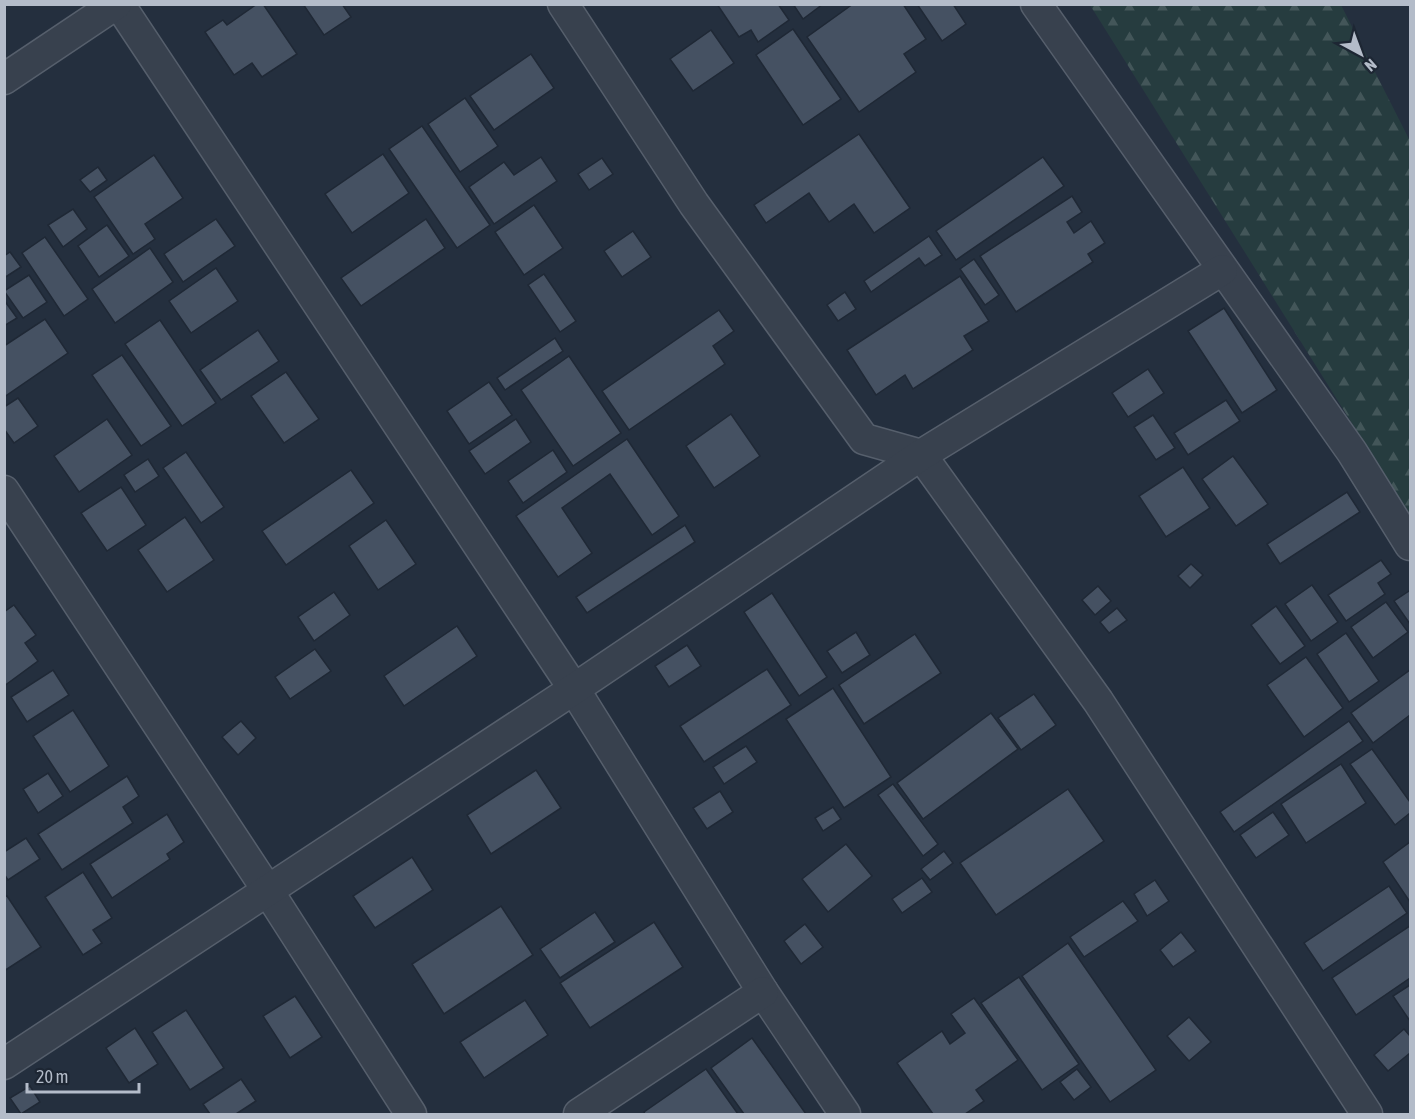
<svg xmlns="http://www.w3.org/2000/svg" width="1415" height="1119" font-family="'Asap Condensed',sans-serif">
<defs>
<pattern id="forest-firs" width="22" height="20" patternUnits="userSpaceOnUse" patternTransform="scale(1.5)"><rect width="22" height="20" fill="#263c3f"/><path d="M5 1l3.5 6h-7zM16 11l3.5 6h-7z" fill="#435659"/></pattern>
</defs>
<rect width="100%" height="100%" fill="#242f3e"/>
<!-- forest -->
<polygon fill="url(#forest-firs)" points="1090,5 1341,5 1410,141 1410,516"/>
<!-- building -->
<g fill="#455162" stroke="#1f2835" stroke-width="1.5">
<polygon points="257,4 263,4 297,54 262,77 252,63 234,75 205,32 223,20 227,25"/>
<polygon points="303,4 342,4 351,17 324,35"/>
<polygon points="717,4 778,4 789,20 758,42 751,30 739,37"/>
<polygon points="793,4 823,4 803,19"/>
<polygon points="853,4 903,4 926,39 904,54 916,72 859,112 807,37"/>
<polygon points="917,4 953,4 966,24 942,41"/>
<polygon points="793,29 841,99 803,125 756,55"/>
<polygon points="711,30 734,63 693,91 670,59"/>
<polygon points="531,54 554,88 494,130 470,96"/>
<polygon points="465,98 498,146 460,172 428,124"/>
<polygon points="422,126 490,225 457,248 389,149"/>
<polygon points="859,134 910,208 874,233 854,204 829,222 809,193 766,223 754,205"/>
<polygon points="383,154 409,193 352,233 325,194"/>
<polygon points="154,155 183,198 145,224 155,239 133,254 94,197"/>
<polygon points="541,157 557,181 494,224 469,187 504,162 514,175"/>
<polygon points="1043,157 1064,186 956,260 936,231"/>
<polygon points="602,158 613,174 589,190 578,174"/>
<polygon points="98,167 107,180 90,192 80,180"/>
<polygon points="1072,196 1082,212 1067,222 1074,233 1091,221 1105,243 1088,254 1093,262 1016,312 980,256"/>
<polygon points="534,205 563,248 524,275 495,232"/>
<polygon points="73,209 87,229 63,247 48,225"/>
<polygon points="216,219 235,246 183,282 164,254"/>
<polygon points="426,219 445,248 361,306 341,278"/>
<polygon points="107,225 129,256 99,277 78,246"/>
<polygon points="633,231 651,257 622,277 604,251"/>
<polygon points="929,236 942,255 925,266 919,258 871,292 864,281"/>
<polygon points="45,237 88,299 64,316 22,253"/>
<polygon points="150,248 173,282 115,323 92,289"/>
<polygon points="10,252 21,267 4,278 4,256"/>
<polygon points="974,259 999,295 985,305 960,269"/>
<polygon points="216,268 238,301 191,333 169,301"/>
<polygon points="544,274 576,321 560,332 528,285"/>
<polygon points="29,275 47,302 23,318 4,291"/>
<polygon points="960,276 989,321 964,336 973,350 913,389 905,375 876,395 847,350"/>
<polygon points="845,292 856,309 838,321 827,305"/>
<polygon points="4,300 17,318 4,326"/>
<polygon points="1224,308 1277,390 1242,413 1188,331"/>
<polygon points="719,310 734,331 713,346 725,364 629,430 602,391"/>
<polygon points="45,319 68,353 4,397 4,346"/>
<polygon points="160,320 216,403 182,426 125,344"/>
<polygon points="258,330 279,361 221,400 200,370"/>
<polygon points="555,338 563,351 505,390 497,378"/>
<polygon points="122,355 171,426 141,446 92,375"/>
<polygon points="569,356 621,433 573,466 521,390"/>
<polygon points="1148,369 1164,393 1128,417 1112,393"/>
<polygon points="286,372 319,419 284,443 251,396"/>
<polygon points="489,382 512,415 469,444 447,411"/>
<polygon points="18,398 38,426 14,443 4,429 4,407"/>
<polygon points="1226,400 1240,421 1188,455 1174,433"/>
<polygon points="731,414 760,456 714,488 686,446"/>
<polygon points="1153,415 1175,448 1156,460 1134,427"/>
<polygon points="107,419 132,455 79,492 54,456"/>
<polygon points="516,419 531,442 485,474 469,451"/>
<polygon points="627,439 679,516 652,535 610,474 562,508 592,553 558,577 516,516"/>
<polygon points="553,450 567,472 523,503 508,481"/>
<polygon points="186,452 224,507 201,523 163,468"/>
<polygon points="1233,456 1268,504 1236,526 1202,479"/>
<polygon points="148,459 159,476 135,492 124,475"/>
<polygon points="1183,467 1210,508 1166,537 1139,496"/>
<polygon points="351,470 374,503 286,565 262,531"/>
<polygon points="121,487 146,525 107,551 81,513"/>
<polygon points="1347,492 1360,512 1280,564 1267,544"/>
<polygon points="185,517 214,560 167,592 138,550"/>
<polygon points="386,520 416,564 378,590 349,546"/>
<polygon points="685,525 695,542 587,613 576,597"/>
<polygon points="1381,560 1391,574 1378,583 1385,594 1346,621 1328,595"/>
<polygon points="1191,564 1203,575 1190,588 1178,576"/>
<polygon points="1312,585 1338,622 1311,641 1285,604"/>
<polygon points="1098,586 1111,601 1095,615 1082,600"/>
<polygon points="1409,591 1410,593 1410,624 1394,601"/>
<polygon points="334,592 350,615 314,641 298,617"/>
<polygon points="772,593 827,677 799,696 744,612"/>
<polygon points="1386,602 1408,632 1373,658 1351,627"/>
<polygon points="14,605 36,635 25,643 38,661 4,686 4,612"/>
<polygon points="1276,606 1305,646 1280,664 1251,625"/>
<polygon points="1117,608 1127,620 1109,633 1100,622"/>
<polygon points="457,626 477,656 404,706 384,676"/>
<polygon points="856,632 870,655 842,673 827,651"/>
<polygon points="1346,633 1379,681 1349,702 1317,654"/>
<polygon points="915,634 941,673 864,724 839,685"/>
<polygon points="687,645 701,666 669,687 655,666"/>
<polygon points="315,649 331,671 290,699 275,677"/>
<polygon points="1306,657 1343,708 1304,737 1267,685"/>
<polygon points="767,669 791,705 704,762 680,726"/>
<polygon points="53,670 69,695 27,722 11,697"/>
<polygon points="1410,670 1410,715 1373,743 1351,713"/>
<polygon points="833,688 891,777 844,808 786,719"/>
<polygon points="1034,694 1056,725 1021,750 998,718"/>
<polygon points="73,710 109,766 70,792 33,736"/>
<polygon points="991,713 1018,749 923,819 897,783"/>
<polygon points="241,721 256,738 238,755 222,737"/>
<polygon points="1349,721 1363,741 1234,832 1220,812"/>
<polygon points="746,746 757,762 724,784 713,767"/>
<polygon points="1372,749 1410,802 1410,813 1395,825 1350,764"/>
<polygon points="1341,764 1366,803 1306,843 1281,804"/>
<polygon points="536,770 561,808 491,854 467,815"/>
<polygon points="48,773 63,796 38,813 23,789"/>
<polygon points="127,776 139,796 123,807 133,823 62,870 38,834"/>
<polygon points="893,784 938,844 923,856 878,795"/>
<polygon points="1068,789 1104,841 996,915 960,863"/>
<polygon points="720,791 733,812 707,829 693,808"/>
<polygon points="833,807 841,819 823,831 815,818"/>
<polygon points="1273,812 1289,835 1256,858 1240,835"/>
<polygon points="167,814 184,842 167,854 170,859 112,898 90,864"/>
<polygon points="26,838 40,859 8,880 4,874 4,852"/>
<polygon points="1410,842 1410,902 1383,862"/>
<polygon points="846,844 872,876 828,912 802,879"/>
<polygon points="944,851 953,863 930,880 921,869"/>
<polygon points="412,857 433,890 375,928 353,896"/>
<polygon points="83,872 112,918 93,930 102,943 83,955 45,897"/>
<polygon points="922,878 932,892 902,913 892,899"/>
<polygon points="1155,880 1169,901 1147,916 1134,894"/>
<polygon points="1389,886 1407,913 1323,971 1304,943"/>
<polygon points="7,896 41,947 4,971 4,897"/>
<polygon points="1123,901 1138,921 1084,957 1070,937"/>
<polygon points="501,906 533,955 444,1014 412,964"/>
<polygon points="595,912 615,942 560,978 540,949"/>
<polygon points="654,922 683,967 590,1028 560,983"/>
<polygon points="805,924 823,947 801,964 784,941"/>
<polygon points="1410,926 1410,978 1356,1015 1332,978"/>
<polygon points="1181,932 1196,951 1173,967 1160,950"/>
<polygon points="1068,943 1156,1070 1110,1102 1022,976"/>
<polygon points="1019,977 1079,1064 1042,1090 981,1003"/>
<polygon points="1410,985 1410,1021 1393,996"/>
<polygon points="295,996 322,1037 290,1058 263,1016"/>
<polygon points="974,998 1018,1060 976,1090 984,1101 965,1114 933,1114 897,1063 942,1031 950,1044 965,1033 951,1014"/>
<polygon points="525,1000 548,1035 484,1078 460,1042"/>
<polygon points="186,1010 224,1068 190,1090 152,1032"/>
<polygon points="1189,1017 1211,1042 1189,1061 1167,1036"/>
<polygon points="135,1028 158,1064 129,1083 106,1048"/>
<polygon points="1404,1029 1410,1036 1410,1053 1388,1071 1374,1055"/>
<polygon points="752,1038 806,1114 744,1114 711,1068"/>
<polygon points="706,1069 738,1114 645,1114 644,1112"/>
<polygon points="1077,1069 1091,1087 1074,1100 1060,1082"/>
<polygon points="241,1079 256,1101 236,1114 210,1114 203,1104"/>
<polygon points="30,1086 40,1102 21,1114 10,1098"/>
</g>
<g fill="none" stroke-linecap="round" stroke-linejoin="round">
<!-- street casing -->
<g stroke="#565f6c" stroke-width="33">
<g id="street">
<polyline points="119,4 574,689 763,992 845,1114"/>
<polyline points="563,4 694,204 864,439 921,455 1098,701 1367,1114"/>
<polyline points="1036,4 1352,452 1410,545"/>
<polyline points="4,79 116,4"/>
<polyline points="4,491 268,891 411,1114"/>
<polyline points="4,1064 574,689 921,455 1222,270"/>
<polyline points="579,1114 763,992"/>
</g>
</g>
<!-- street -->
<use href="#street" stroke="#38414e" stroke-width="30"/>
</g>
<!-- border -->
<rect width="1415" height="1119" fill="none" stroke="#b4bcc9" stroke-width="12"/>
<!-- north arrow -->
<g transform="translate(1361 54) rotate(139)" stroke="#1d2633" stroke-width="4.5" paint-order="stroke">
<path d="M0-4.5L10 22L0 15L-10 22Z" fill="#b4bcc9"/>
<text y="-9" font-size="16" font-weight="bold" text-anchor="middle" fill="#b4bcc9">N</text>
</g>
<!-- scale -->
<path d="M27 1083v9h112v-9" fill="none" stroke="#b4bcc9" stroke-width="3"/>
<text x="36" y="1083" font-size="18" fill="#b4bcc9" stroke="#1d2633" stroke-width="4.5" paint-order="stroke">20 m</text>
</svg>
